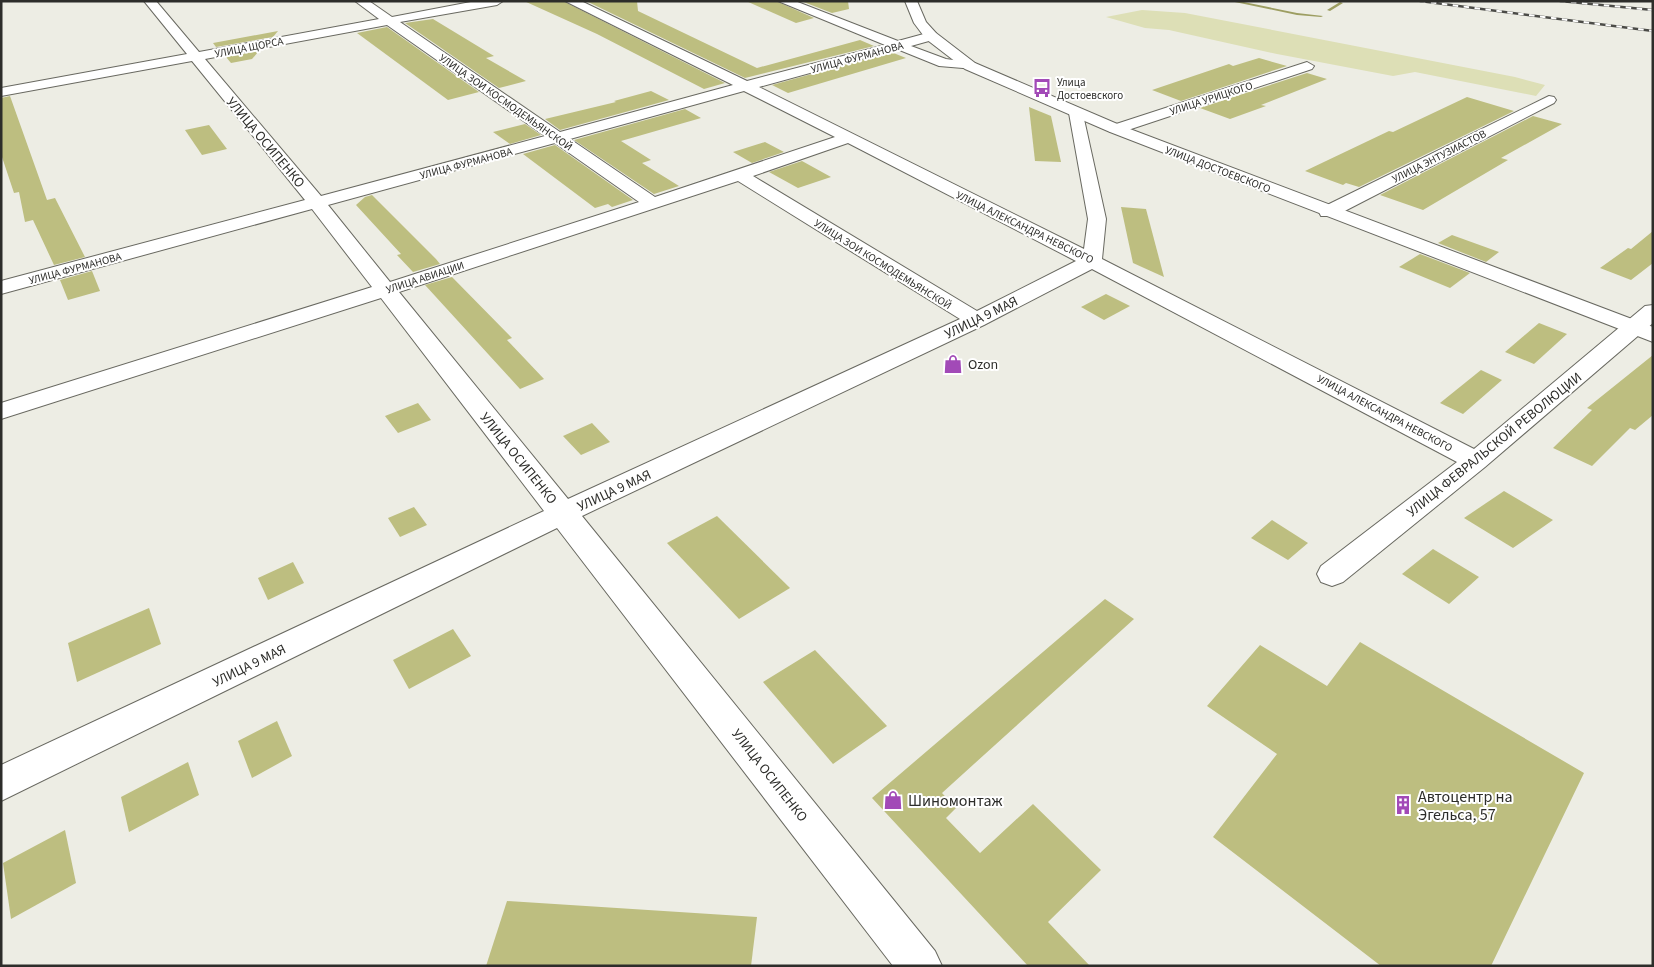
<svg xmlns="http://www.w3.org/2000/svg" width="1654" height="967" font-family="'Source Sans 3',sans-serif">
<rect width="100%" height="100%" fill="#edede4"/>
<!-- green -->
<polygon fill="#dddfb6" points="1142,10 1185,13 1515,77 1545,85 1536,96 1415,72 1393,76 1277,54 1169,30 1145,28 1106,17"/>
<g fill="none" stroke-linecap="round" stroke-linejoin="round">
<!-- stream -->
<g fill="#9d9e62" fill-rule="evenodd">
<polygon points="1230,1 1239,1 1297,13 1323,16 1321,17 1297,15"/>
<polygon points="1340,2 1343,3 1330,11 1327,10"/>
</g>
</g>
<!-- building -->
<g fill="#bdbe80">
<polygon points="524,1 563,1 725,83 704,89 597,34"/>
<polygon points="586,1 637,1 638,11 757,68 860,40 874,46 745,78"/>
<polygon points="746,1 776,1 814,18 796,23"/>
<polygon points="801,1 848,1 849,9 832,13"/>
<polygon points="433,19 494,56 486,58 526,81 499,88 405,23"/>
<polygon points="387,27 479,92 448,100 357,33"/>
<polygon points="278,31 273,37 216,47 213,43"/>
<polygon points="259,51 252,59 231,63 226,57"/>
<polygon points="891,52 906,58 788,93 772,85"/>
<polygon points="1259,58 1287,66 1181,101 1152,90 1229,64 1233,66"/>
<polygon points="1307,73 1327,79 1261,105 1266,106 1230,119 1200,108"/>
<polygon points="651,91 669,100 560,130 545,119 616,102 614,101"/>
<polygon points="10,96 47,200 55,198 85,257 54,265 33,220 25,222 19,192 14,193 1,154 1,98"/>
<polygon points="1467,97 1514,111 1359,187 1346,183 1343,185 1305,171 1389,131 1393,132"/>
<polygon points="1029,107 1051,116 1061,162 1035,161"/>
<polygon points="685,109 701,118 621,141 651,160 642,163 679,186 654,194 574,140"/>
<polygon points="1533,116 1562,124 1501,158 1508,160 1423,210 1380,195"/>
<polygon points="525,124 541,135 510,144 493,132"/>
<polygon points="209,125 227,149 202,155 185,130"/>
<polygon points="765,142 784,152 752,163 733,152"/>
<polygon points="555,145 633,200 612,207 608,204 595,208 523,154"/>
<polygon points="802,161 831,177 798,188 769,172"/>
<polygon points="372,195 436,259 440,264 413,272 397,255 401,254 356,205 365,197"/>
<polygon points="1121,207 1146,209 1164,277 1133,263"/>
<polygon points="1653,231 1653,263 1631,280 1600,268 1628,248 1631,249"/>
<polygon points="1452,235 1499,252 1486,262 1438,243"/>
<polygon points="1420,254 1470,273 1450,288 1399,267"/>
<polygon points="92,271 100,291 68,300 60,280"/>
<polygon points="452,277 512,338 507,340 544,379 520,389 425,285"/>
<polygon points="1106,294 1130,306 1104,320 1081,307"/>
<polygon points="1539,323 1567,334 1534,364 1505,352"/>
<polygon points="1653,355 1653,415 1635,430 1630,428 1592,466 1553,448 1592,410 1587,408"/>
<polygon points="1481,370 1502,380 1463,414 1440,403"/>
<polygon points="418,403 431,420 398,433 385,416"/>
<polygon points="592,423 610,442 581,455 563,436"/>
<polygon points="1504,491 1553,520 1513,548 1464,518"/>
<polygon points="414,507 427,525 400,537 388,518"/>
<polygon points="717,516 790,588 739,619 667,543"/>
<polygon points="1272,520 1308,543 1288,560 1251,538"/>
<polygon points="1433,549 1479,577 1449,604 1402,574"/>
<polygon points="293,562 304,583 268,600 258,578"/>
<polygon points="1105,599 1134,619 942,793 956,808 946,818 980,853 1033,804 1101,870 1048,922 1090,966 1028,966 872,798"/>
<polygon points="149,608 161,644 77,682 68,643"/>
<polygon points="453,629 471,656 409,689 393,660"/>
<polygon points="1360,642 1584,773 1491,966 1381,966 1213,837 1277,754 1207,706 1260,645 1327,686"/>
<polygon points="815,650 887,726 833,764 763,682"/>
<polygon points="277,721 292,756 252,778 238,741"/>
<polygon points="188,762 199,795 129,832 121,797"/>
<polygon points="65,830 76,883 11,919 3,863"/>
<polygon points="507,901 757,917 751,966 486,966"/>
</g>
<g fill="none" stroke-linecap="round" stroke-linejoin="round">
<!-- minor casing -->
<g stroke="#696961" stroke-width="2">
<g id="minor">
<path d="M144,1H156L199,52L379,19L355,1H369L392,17L476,1H503L497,5L400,22L560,132L733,85L565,1H581L747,81L885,45L778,1H795L898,41L931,32L936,33L937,36L936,39L911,46L946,59L975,63L977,66L975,69L939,66L897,49L759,87L1084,249L1088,219L1069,113L1072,110H1082L1106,219L1102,259L1474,449L1645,306L1653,305V323L1485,467L1343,582L1332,586L1321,582L1317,574L1321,566L1457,462L1092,269L984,325L582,516L935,951L942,966H893L557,528L1,801V765L544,511L381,298L1,419V403L372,287L312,209L1,294V281L305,200L192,61L1,96V88L187,54ZM387,25L545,136L321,196L205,59ZM744,91L835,137L655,197L570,139ZM555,143L639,202L390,282L328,205ZM848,143L1076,261L977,311L753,176ZM738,181L960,319L568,499L399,292Z"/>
<polygon points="1307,62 1314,66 1312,69 1122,132 1110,132 1108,129 1110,126"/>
<polygon points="1549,96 1554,97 1556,100 1554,103 1335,216 1321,216 1319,212 1321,208"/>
</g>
</g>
<!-- major casing -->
<g stroke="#696961" stroke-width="2">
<polygon id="major" points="905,1 917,1 926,22 936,33 975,63 1122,126 1653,327 1653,342 1110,132 965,69 926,39 914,23"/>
</g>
<!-- minor -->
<use href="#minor" fill="#fff" fill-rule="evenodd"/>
<!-- major -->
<use href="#major" fill="#fff" fill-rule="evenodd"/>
<!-- rail casing -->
<g stroke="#4b4b47" stroke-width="2.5">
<g id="rail">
<polyline points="1420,1 1653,31"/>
<polyline points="1560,1 1653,10"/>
</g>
</g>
<!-- rail -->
<use href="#rail" stroke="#fff" stroke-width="2" stroke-dasharray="5.5" stroke-linecap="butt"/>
</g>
<!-- icons -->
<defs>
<g id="bus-bare" transform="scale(1.5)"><path d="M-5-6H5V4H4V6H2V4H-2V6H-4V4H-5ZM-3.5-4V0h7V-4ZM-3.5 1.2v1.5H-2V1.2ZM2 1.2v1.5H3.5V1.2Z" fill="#a24ab7" stroke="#fff" stroke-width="2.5" paint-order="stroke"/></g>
<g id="shop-bare" transform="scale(1.5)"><path d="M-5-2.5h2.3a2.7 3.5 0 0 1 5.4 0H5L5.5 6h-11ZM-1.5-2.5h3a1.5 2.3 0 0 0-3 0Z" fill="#a24ab7" stroke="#fff" stroke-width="2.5" paint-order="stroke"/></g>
<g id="building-bare" transform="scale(1.5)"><path d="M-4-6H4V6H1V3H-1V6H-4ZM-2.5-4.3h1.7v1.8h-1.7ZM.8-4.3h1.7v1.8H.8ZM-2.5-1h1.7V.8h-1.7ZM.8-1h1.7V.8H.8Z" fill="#a24ab7" stroke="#fff" stroke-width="2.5" paint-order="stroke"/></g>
</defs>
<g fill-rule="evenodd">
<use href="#bus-bare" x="1042" y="88"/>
<use href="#shop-bare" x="953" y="364"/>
<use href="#shop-bare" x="893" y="800"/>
<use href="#building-bare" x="1403" y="805"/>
</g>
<g text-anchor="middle" stroke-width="4" stroke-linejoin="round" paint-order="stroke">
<!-- far-street labels -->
<g font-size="11" fill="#2d2d2a" stroke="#fff">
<text transform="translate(249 47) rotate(-11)" y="4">УЛИЦА ЩОРСА</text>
<text transform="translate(857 57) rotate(-15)" y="4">УЛИЦА ФУРМАНОВА</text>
<text transform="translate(1211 98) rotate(-18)" y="4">УЛИЦА УРИЦКОГО</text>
<text transform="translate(506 102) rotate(35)" y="4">УЛИЦА ЗОИ КОСМОДЕМЬЯНСКОЙ</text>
<text transform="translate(1439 156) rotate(-27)" y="4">УЛИЦА ЭНТУЗИАСТОВ</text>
<text transform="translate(466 163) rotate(-15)" y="4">УЛИЦА ФУРМАНОВА</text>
<text transform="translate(1218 169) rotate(21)" y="4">УЛИЦА ДОСТОЕВСКОГО</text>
<text transform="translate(1025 227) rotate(26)" y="4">УЛИЦА АЛЕКСАНДРА НЕВСКОГО</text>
<text transform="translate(883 264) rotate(32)" y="4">УЛИЦА ЗОИ КОСМОДЕМЬЯНСКОЙ</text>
<text transform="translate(75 268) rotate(-15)" y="4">УЛИЦА ФУРМАНОВА</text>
<text transform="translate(425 277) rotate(-18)" y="4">УЛИЦА АВИАЦИИ</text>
<text transform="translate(1385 413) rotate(28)" y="4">УЛИЦА АЛЕКСАНДРА НЕВСКОГО</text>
</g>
<!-- far-poi labels -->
<g font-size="11" fill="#2d2d2a" stroke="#fff" text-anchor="start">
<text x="1057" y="86">Улица<tspan x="1057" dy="13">Достоевского</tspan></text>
</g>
<!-- street labels -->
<g font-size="14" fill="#2d2d2a" stroke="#fff">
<text transform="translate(266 142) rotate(50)" y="5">УЛИЦА ОСИПЕНКО</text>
<text transform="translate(981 317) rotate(-26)" y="5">УЛИЦА 9 МАЯ</text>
<text transform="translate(1494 444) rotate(-39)" y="5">УЛИЦА ФЕВРАЛЬСКОЙ РЕВОЛЮЦИИ</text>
<text transform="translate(519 458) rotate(51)" y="5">УЛИЦА ОСИПЕНКО</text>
<text transform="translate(614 490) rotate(-25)" y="5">УЛИЦА 9 МАЯ</text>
<text transform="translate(249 665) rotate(-26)" y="5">УЛИЦА 9 МАЯ</text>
<text transform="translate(770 775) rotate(52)" y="5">УЛИЦА ОСИПЕНКО</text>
</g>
<!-- poi labels -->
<g font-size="14" fill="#2d2d2a" stroke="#fff" text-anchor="start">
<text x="968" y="369">Ozon</text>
</g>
<!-- near-poi labels -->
<g font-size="16" fill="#2d2d2a" stroke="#fff" text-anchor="start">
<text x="1418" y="802">Автоцентр на<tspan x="1418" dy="18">Эгельса, 57</tspan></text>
<text x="908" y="806">Шиномонтаж</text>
</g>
</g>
<!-- border -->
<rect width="1654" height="967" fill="none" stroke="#2d2d2a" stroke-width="5"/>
</svg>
